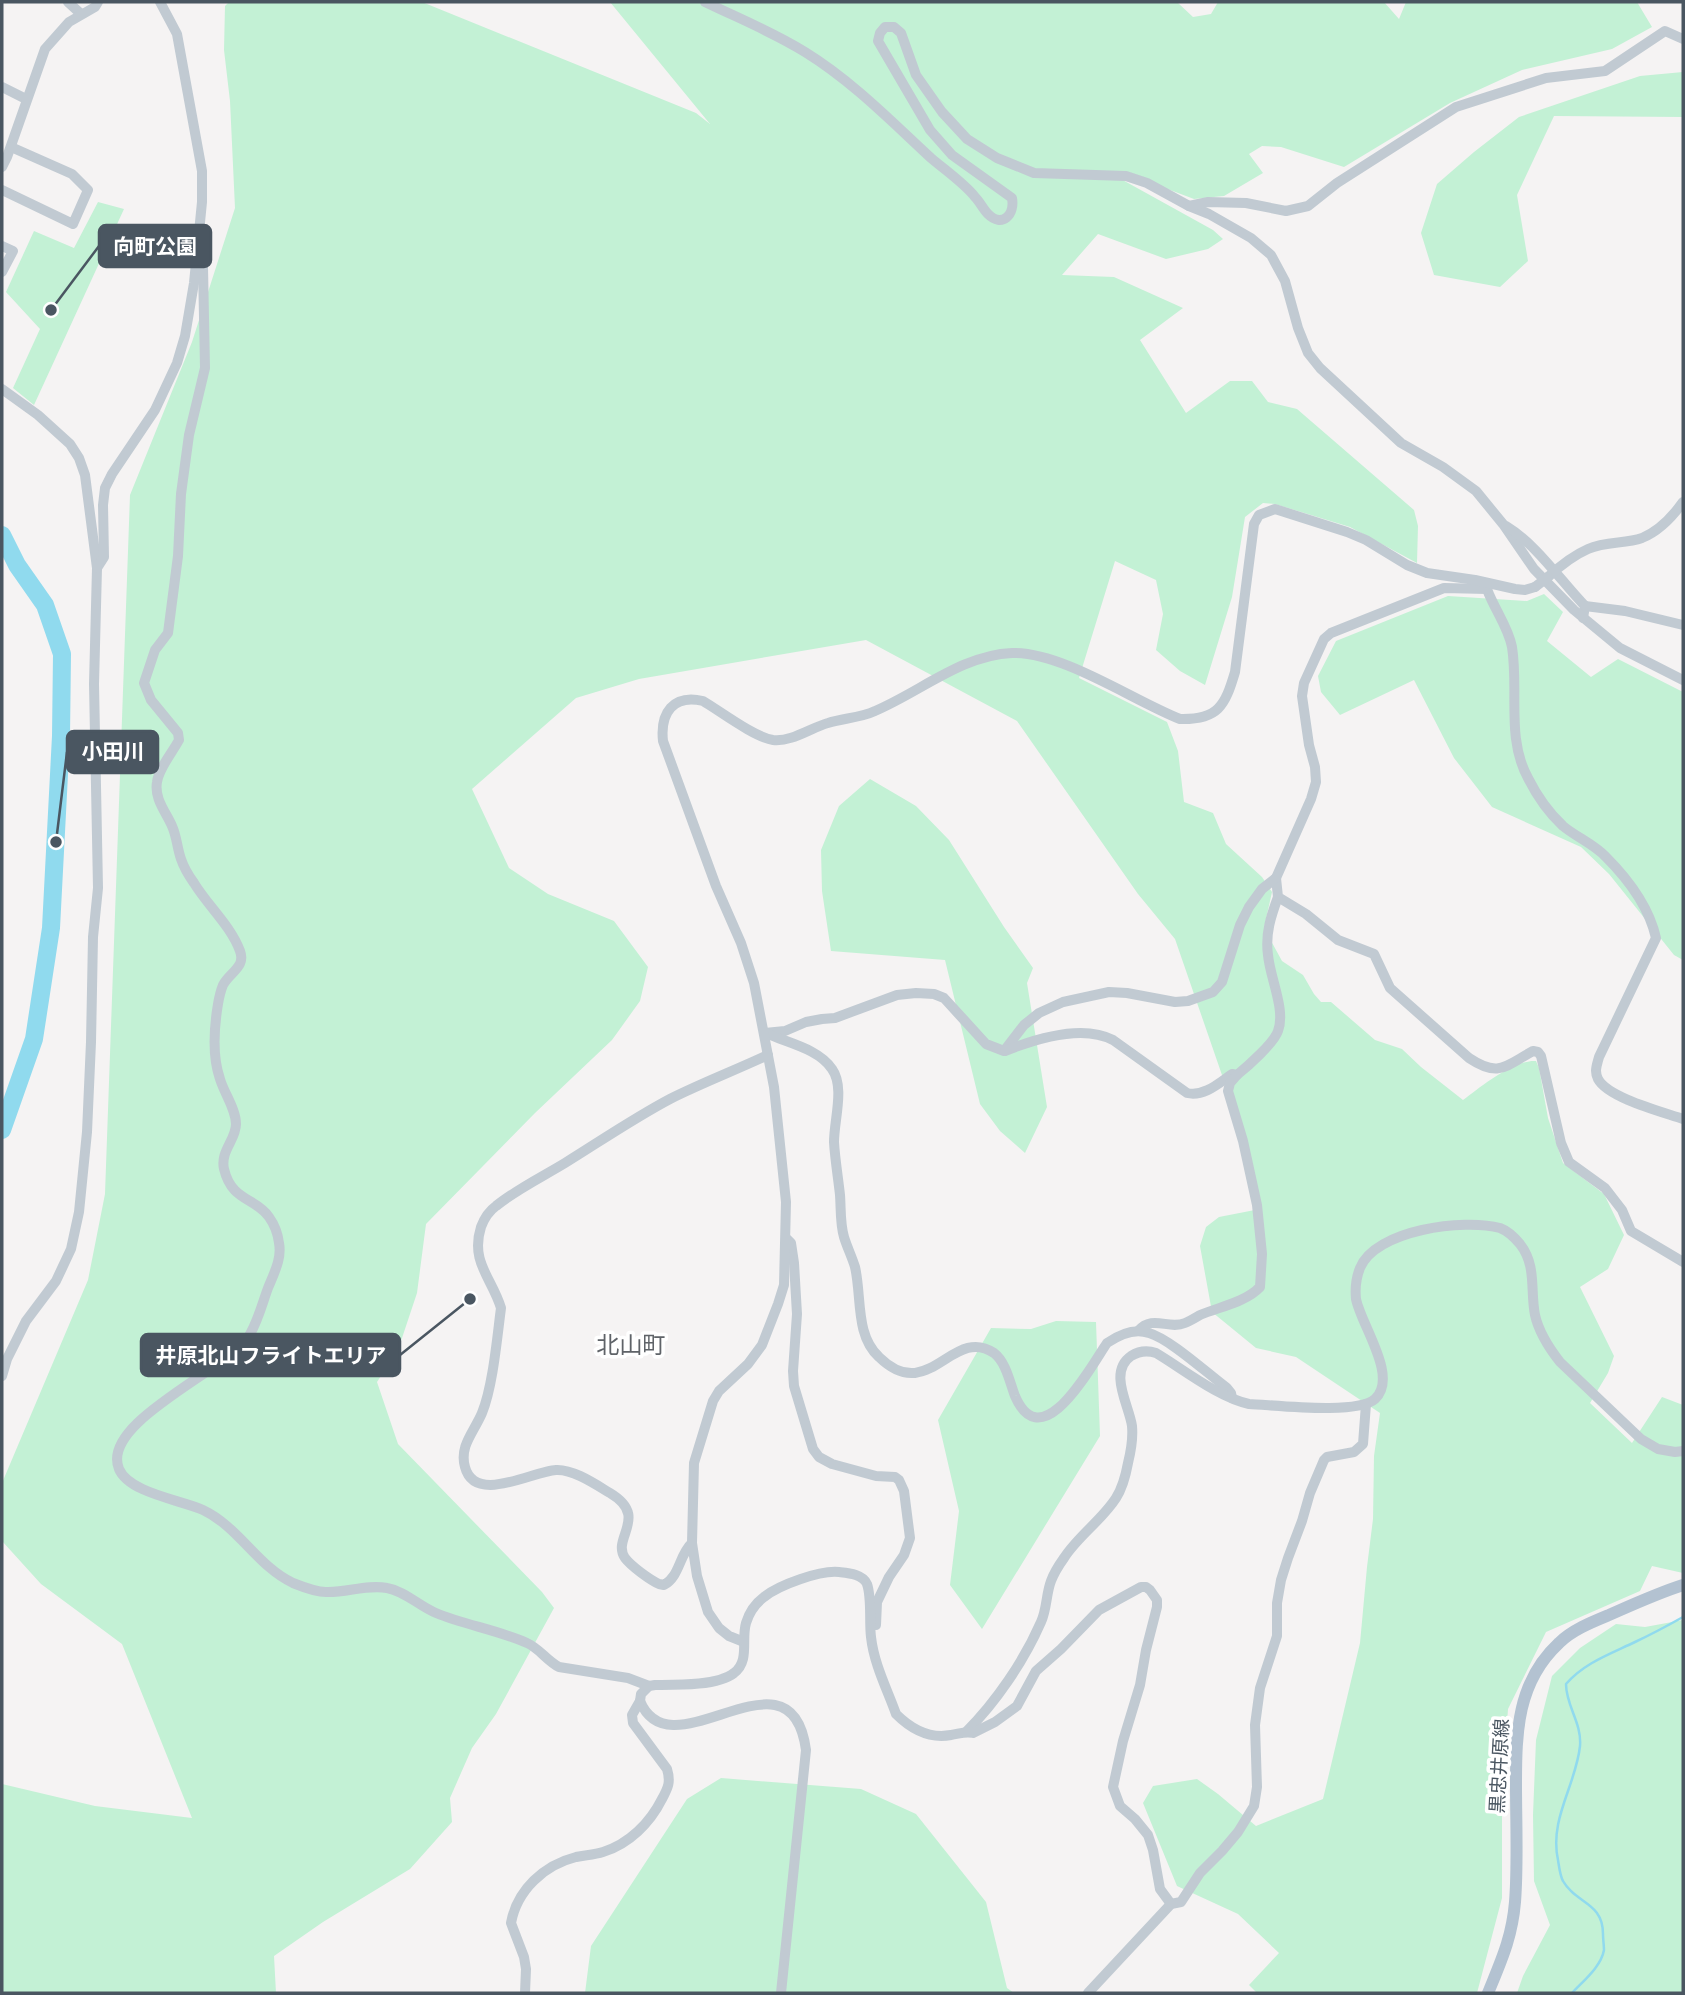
<svg xmlns="http://www.w3.org/2000/svg" width="1685" height="1995" font-family="'Roboto Condensed','Noto Sans JP',sans-serif">
<rect width="100%" height="100%" fill="#f5f3f3"/>
<!-- green -->
<g fill="#c3f1d5">
<path d="M229,2H422L696,113L710,124L610,2H1177L1193,17L1211,14L1218,2H1384L1399,19L1406,2H1637L1652,27L1612,49L1522,70L1450,103L1344,167L1281,147L1262,146L1249,154L1263,173L1224,196L1194,199L1125,173H1110L1213,230L1223,239L1208,249L1166,259L1098,234L1062,275L1114,277L1183,308L1140,340L1186,413L1230,381H1252L1268,402L1297,409L1414,510L1418,526L1417,563L1350,527L1275,504L1263,503L1245,517L1232,597L1205,685L1180,671L1156,650L1163,614L1156,580L1115,561L1079,678L1167,722L1178,751L1184,802L1213,813L1226,844L1262,877L1272,892L1264,928L1282,961L1303,975L1314,994L1321,1002H1331L1375,1040L1402,1049L1421,1067L1463,1100C1480,1087 1515,1059 1536,1061L1539,1068L1548,1118L1563,1163L1604,1194L1624,1235L1608,1269L1580,1287L1614,1356L1608,1373L1590,1403L1632,1443L1662,1397L1683,1405V1573L1652,1566L1640,1591L1546,1632L1508,1709L1502,1795V1898L1477,1993H1257L1249,1985L1279,1953L1238,1914L1177,1886L1143,1803L1153,1786L1197,1779L1218,1794L1256,1826L1323,1799L1360,1643L1367,1567L1373,1519L1374,1456L1380,1413L1296,1357L1256,1348L1212,1312L1200,1246L1206,1227L1219,1217L1260,1209L1251,1159L1175,939L1138,894L1017,721L866,640L639,679L576,698L472,789L509,868L548,894L614,921L648,967L640,1001L612,1040L535,1113L426,1224L417,1293L398,1350L377,1382L398,1444L542,1592L554,1608L496,1714L472,1748L450,1798L452,1822L410,1869L323,1922L274,1956L276,1993H2V1784L95,1806L192,1818L122,1644L41,1584L2,1541V1483L88,1280L105,1194L130,495L192,342L235,208L230,101L224,50L225,6Z"/>
<polygon points="1683,72 1683,117 1554,116 1517,195 1528,261 1500,287 1434,275 1421,233 1437,184 1474,152 1519,117 1640,76"/>
<polygon points="98,202 124,209 34,405 13,388 40,329 6,292 34,231 74,248"/>
<polygon points="1544,594 1563,612 1547,641 1591,677 1618,659 1683,692 1683,960 1674,955 1609,874 1581,847 1492,807 1454,758 1414,680 1340,715 1321,692 1318,676 1336,641 1448,596 1527,601"/>
<polygon points="870,779 916,806 949,840 1004,927 1033,968 1027,983 1047,1107 1025,1153 1000,1131 980,1104 945,960 831,951 822,891 821,850 839,806"/>
<polygon points="1056,1321 1096,1322 1100,1436 982,1629 950,1585 959,1511 938,1420 991,1328 1031,1329"/>
<polygon points="1683,1620 1683,1993 1517,1993 1523,1976 1550,1925 1534,1881 1533,1815 1536,1740 1552,1676 1580,1648 1616,1624 1645,1627"/>
<polygon points="721,1778 861,1789 916,1814 986,1902 1007,1988 1014,1993 585,1993 591,1946 687,1799"/>
</g>
<g fill="none" stroke-linecap="round" stroke-linejoin="round">
<!-- stream -->
<path stroke="#90daee" stroke-width="2.5" d="M1572,1993C1583,1981 1601,1967 1604,1950C1604,1946 1603,1939 1603,1934C1603,1902 1576,1904 1563,1881C1560,1876 1559,1866 1558,1860C1549,1819 1576,1785 1580,1746C1582,1723 1566,1706 1566,1684C1584,1663 1610,1654 1635,1642C1652,1634 1667,1626 1683,1617"/>
<!-- river -->
<polyline stroke="#90daee" stroke-width="18" points="2,535 17,565 45,605 62,654 61,736 51,928 34,1039 2,1130"/>
<!-- minor -->
<g stroke="#c1cad2" stroke-width="10">
<polyline points="68,2 81,14"/>
<path d="M705,2C738,18 773,32 805,52C852,81 891,121 931,158C945,170 965,184 975,197C980,202 983,209 988,214C1002,228 1015,215 1012,198L952,155L930,130L878,41L880,33L885,27H894L901,33L916,75L942,112L967,139L997,158L1034,173L1126,176L1147,183L1189,206L1209,214L1251,238L1271,255L1285,281L1298,328L1308,353L1320,368L1401,443L1443,467L1476,491L1503,524L1534,569L1574,610L1620,648L1683,680"/>
<polyline points="2,87 26,99"/>
<polyline points="2,167 7,157 45,49 69,22 95,7 98,2"/>
<polyline points="2,190 73,224 88,190 72,174 11,147"/>
<polyline points="1189,206 1208,202 1246,203 1286,211 1308,206 1337,183 1456,107 1546,78 1605,71 1665,31 1683,39"/>
<polyline points="2,246 13,251 2,272"/>
<path d="M196,255L203,267L205,368L189,435L181,494L178,556L168,633L155,650L144,683L151,700L178,733L179,740C172,753 159,768 157,782C154,799 166,812 172,826C177,837 177,848 181,859C184,868 189,876 194,883C208,906 231,926 240,951C246,967 230,972 223,985C221,990 219,998 218,1004C214,1028 212,1056 220,1079C224,1093 236,1109 236,1124C236,1140 220,1151 224,1169C232,1202 255,1197 269,1217C274,1224 278,1235 279,1243C282,1259 274,1273 268,1288C262,1304 257,1325 247,1339C224,1371 100,1423 119,1469C129,1493 181,1500 203,1510C239,1527 257,1566 293,1583C303,1587 315,1592 326,1592C346,1593 367,1584 387,1588C405,1591 419,1606 436,1613C465,1625 498,1630 527,1643C539,1648 547,1661 559,1667L628,1678L649,1686"/>
<polyline points="2,389 38,415 70,444 79,458 85,475 97,568 94,684 98,888 93,937 91,1042 87,1132 79,1212 71,1249 56,1281 26,1321 7,1359 2,1376"/>
<path d="M1506,526C1537,545 1560,580 1585,606L1583,618"/>
<polyline points="97,568 104,557 103,505 105,488 112,474 155,410 177,363 185,336 194,283 202,202 202,171 177,34 160,2"/>
<path d="M1548,577C1561,565 1572,556 1588,549C1606,541 1625,544 1642,538C1659,531 1673,516 1683,502"/>
<path d="M1487,589C1494,609 1508,626 1512,647C1519,691 1506,738 1528,778C1537,796 1548,812 1563,826C1576,837 1594,844 1606,857C1628,879 1649,907 1656,938L1599,1057C1597,1065 1594,1071 1598,1079C1608,1098 1663,1112 1683,1119"/>
<polyline points="1585,606 1625,611 1683,625"/>
<path d="M1276,878L1278,897L1306,914L1338,940L1374,954L1390,988L1469,1058C1499,1078 1505,1066 1533,1051L1538,1052L1541,1056L1561,1143L1569,1162L1605,1188L1622,1210L1631,1231L1683,1262"/>
<polyline points="765,1033 785,1031 806,1022 822,1019 835,1018 897,995 916,993 934,994 944,998 986,1044 1004,1051 1024,1025 1039,1013 1063,1002 1109,992 1127,993 1175,1002 1188,1001 1213,992 1222,982 1240,925 1249,907 1262,889 1276,878 1311,799 1316,782 1315,767 1309,745 1302,696 1304,683 1324,639 1331,633 1444,588 1487,589 1487,583"/>
<path d="M768,1034C788,1043 819,1049 832,1069C845,1087 834,1120 834,1142C835,1159 838,1177 840,1195C841,1208 840,1224 844,1237C847,1247 852,1257 855,1267C862,1297 855,1335 879,1357C929,1406 952,1325 994,1353C1006,1362 1010,1383 1015,1396C1042,1459 1091,1366 1107,1343C1120,1334 1135,1328 1149,1333C1170,1339 1208,1374 1227,1388L1231,1393L1232,1398"/>
<path d="M1005,1051C1035,1039 1083,1024 1113,1040L1187,1093C1204,1097 1219,1083 1232,1074L1237,1075C1248,1066 1274,1043 1278,1031C1286,1010 1270,978 1268,955C1265,934 1271,916 1278,897"/>
<polyline points="787,1239 791,1243 794,1263 797,1314 793,1371 794,1386 813,1449 819,1457 832,1464 876,1476 895,1477 899,1480 904,1491 910,1538 904,1555 889,1577 877,1602 876,1625"/>
<path d="M1138,1331C1153,1314 1168,1330 1185,1323C1190,1321 1195,1318 1200,1315C1219,1307 1246,1302 1260,1287L1262,1254L1257,1205L1243,1141L1228,1091L1230,1083L1237,1075"/>
<path d="M692,1543C679,1555 680,1576 664,1585L659,1584C650,1580 631,1566 625,1558C611,1538 650,1517 610,1493C595,1484 573,1469 556,1470C533,1471 475,1505 465,1467C459,1446 474,1432 482,1413C493,1386 497,1338 501,1308C492,1278 470,1262 481,1227C484,1219 489,1211 496,1206C517,1189 542,1177 565,1163C599,1142 634,1118 670,1099C702,1083 736,1070 768,1055"/>
<path d="M744,1642L729,1636L719,1628L708,1612L697,1576L692,1543L694,1463L713,1401L719,1391L748,1364L762,1345L778,1304L784,1285L786,1202L774,1087L754,983L741,943L716,886L663,741C660,713 673,694 703,701C720,711 754,737 773,740C792,742 810,728 828,723C844,718 860,718 875,711C920,692 962,655 1012,653C1063,652 1132,700 1180,719C1218,720 1225,706 1235,672L1254,524L1259,515L1275,509L1347,532L1366,540L1407,565L1427,573L1475,580L1515,589L1525,590L1535,587"/>
<path d="M640,1701C671,1777 791,1638 806,1750L781,1993"/>
<path d="M966,1732C996,1702 1024,1661 1041,1622C1047,1609 1046,1594 1051,1581C1054,1573 1059,1565 1064,1558C1078,1536 1102,1520 1116,1498C1123,1487 1126,1474 1128,1463C1131,1451 1133,1437 1132,1426C1129,1405 1108,1372 1131,1356C1139,1351 1147,1350 1156,1353C1183,1369 1219,1398 1249,1404C1275,1405 1357,1415 1375,1399C1399,1377 1361,1325 1356,1299C1355,1289 1356,1278 1360,1268C1375,1230 1464,1218 1500,1228C1508,1231 1515,1238 1520,1244C1537,1266 1530,1290 1535,1315C1539,1333 1549,1348 1560,1362L1641,1439L1658,1449L1675,1452L1683,1451"/>
<path d="M525,1993L526,1969L524,1957L511,1923C517,1890 544,1865 576,1857C585,1855 594,1855 603,1852C629,1844 650,1823 662,1799C668,1788 671,1782 667,1769L633,1723L632,1715L640,1701L641,1694L649,1686L655,1685C675,1685 718,1686 734,1673C750,1661 741,1640 746,1623C749,1613 756,1603 764,1597C779,1585 820,1570 839,1572C848,1573 863,1574 867,1584C872,1598 869,1622 871,1637C874,1664 887,1689 896,1714C911,1729 930,1739 951,1735C959,1734 965,1731 973,1733L995,1722L1017,1706L1036,1671L1061,1649L1099,1610L1141,1587H1146L1150,1590L1157,1600V1607L1146,1650L1140,1685L1123,1741L1113,1787L1120,1806L1135,1819L1148,1835L1153,1850L1160,1889L1171,1904"/>
<polyline points="1088,1993 1171,1904 1181,1902 1200,1873 1222,1851 1238,1832 1254,1806 1257,1787 1255,1725 1260,1688 1277,1636 1277,1603 1281,1580 1288,1558 1302,1521 1310,1493 1324,1460 1327,1457 1354,1452 1363,1444 1366,1404"/>
</g>
<!-- major -->
<path stroke="#b3c2d1" stroke-width="12" d="M1488,1993C1501,1961 1512,1938 1515,1902C1518,1864 1516,1824 1516,1785C1516,1732 1517,1682 1559,1643C1572,1630 1592,1622 1609,1615C1634,1604 1658,1593 1683,1585"/>
<!-- minor-bridge -->
<polyline stroke="#c1cad2" stroke-width="10" points="1535,587 1548,577"/>
</g>
<g text-anchor="middle" stroke-width="7" stroke-linejoin="round" paint-order="stroke">
<!-- street labels -->
<g font-size="19" fill="#4a5661" stroke="#fff">
<text transform="translate(1499 1766) rotate(-87)" y="7">黒忠井原線</text>
</g>
<!-- quarter labels -->
<g font-size="23" fill="#5f6368" stroke="#fff">
<text x="631" y="1353">北山町</text>
</g>
</g>
<!-- callouts -->
<path fill="none" stroke="#4a5661" stroke-width="2.5" d="M51 310L99 246M56 842L67 752M470 1299L400 1355"/>
<g fill="#4a5661" stroke="#fff" stroke-width="2.5">
<circle cx="51" cy="310" r="7"/>
<circle cx="56" cy="842" r="7"/>
<circle cx="470" cy="1299" r="7"/>
</g>
<g fill="#4a5661" stroke="#4a5661" stroke-width="2.5">
<rect x="99" y="225" width="112" height="42" rx="7"/>
<rect x="67" y="731" width="91" height="42" rx="7"/>
<rect x="141" y="1334" width="259" height="42" rx="7"/>
</g>
<g font-size="21" text-anchor="middle" font-weight="bold" fill="#fff">
<text x="155" y="254">向町公園</text>
<text x="113" y="759">小田川</text>
<text x="271" y="1363">井原北山フライトエリア</text>
</g>
<!-- border -->
<rect width="1685" height="1995" fill="none" stroke="#4a5661" stroke-width="7"/>
</svg>
